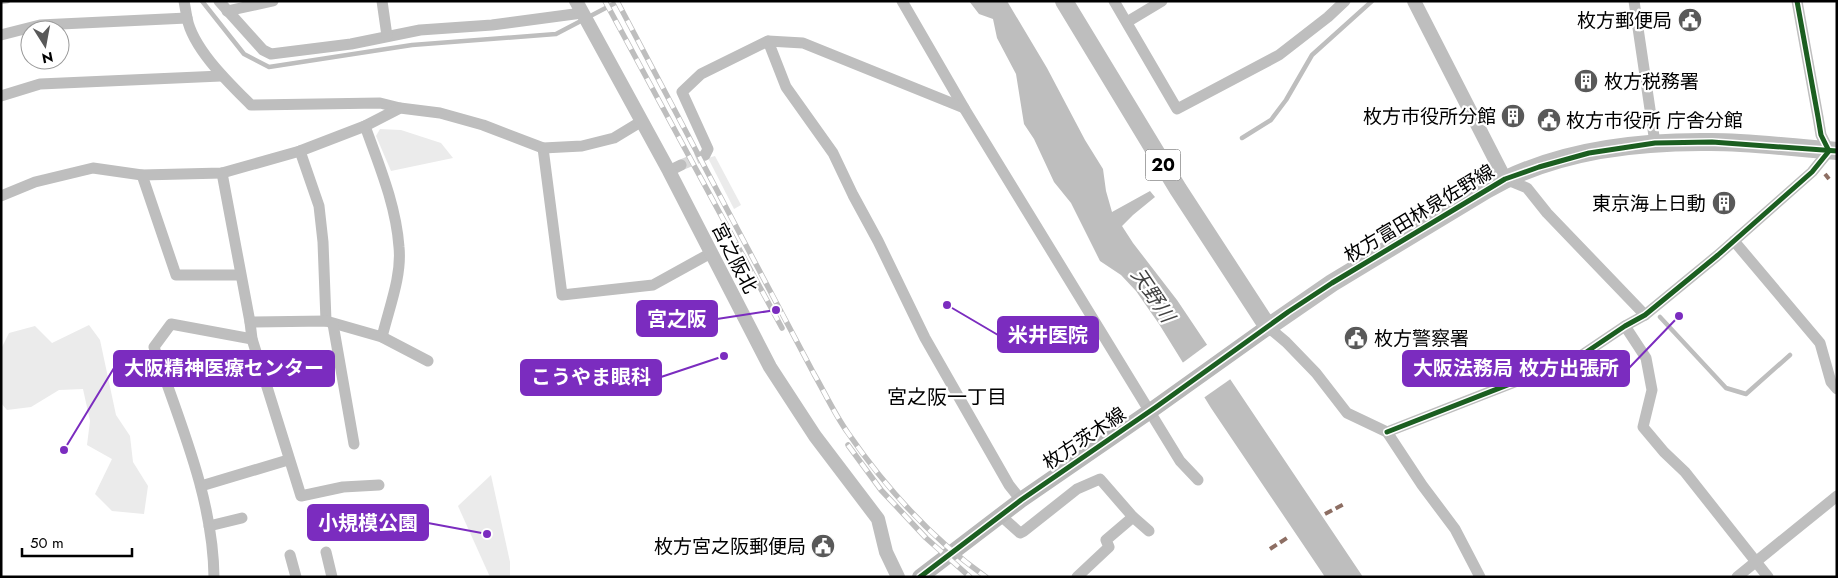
<svg xmlns="http://www.w3.org/2000/svg" width="1838" height="578" font-family="Jost,'Noto Sans JP',sans-serif">
<rect width="100%" height="100%" fill="#fff"/>
<!-- green -->
<g fill="#ebebeb">
<polygon points="380,129 401,130 441,143 453,158 391,171 376,136"/>
<polygon points="715,156 741,205 734,209 708,158"/>
<polygon points="89,325 100,340 116,415 130,436 133,462 148,486 144,514 112,511 95,494 112,459 87,445 90,421 83,389 59,390 31,407 7,410 1,403 1,349 9,333 35,326 52,343"/>
<polygon points="491,475 510,562 510,577 490,577 458,506"/>
</g>
<!-- water -->
<polygon fill="#bebebe" points="969,1 1007,1 1047,68 1085,140 1103,169 1106,191 1112,212 1150,191 1155,197 1133,215 1122,226 1133,243 1177,300 1363,577 1325,577 1211,408 1159,324 1136,291 1121,275 1100,261 1071,203 1054,182 1034,139 1024,124 1016,74 997,38 993,19 979,14"/>
<!-- pier -->
<polygon fill="#fff" points="1208,344 1232,378 1202,399 1181,364"/>
<g fill="none" stroke-linecap="round" stroke-linejoin="round">
<!-- stream -->
<g stroke="#bebebe" stroke-width="4.5">
<polyline points="202,1 244,54 269,67 412,45 556,34 619,1"/>
<polyline points="1,2 8,1"/>
<polyline points="1242,138 1271,120 1286,100 1312,55 1372,1"/>
<polyline points="1660,317 1726,388 1746,394 1790,355"/>
</g>
<!-- minor-tunnel -->
<polyline stroke="#d9d9d9" stroke-width="11" stroke-dasharray="11 5.5" stroke-linecap="butt" points="681,165 705,155"/>
<!-- minor -->
<g stroke="#bebebe" stroke-width="11">
<polyline points="184,1 187,18"/>
<polyline points="219,1 263,50 271,54 351,44 420,30 492,25 582,13"/>
<polyline points="382,1 387,36"/>
<polyline points="902,1 964,108 1180,461 1198,480"/>
<polyline points="1114,1 1177,109 1279,55 1328,17 1345,1"/>
<polyline points="1634,1 1655,143"/>
<polyline points="227,11 273,1"/>
<polyline points="1127,22 1162,1"/>
<path d="M1,35L40,25L187,18C193,49 229,83 251,105L380,103L400,108"/>
<polyline points="768,41 786,87 833,153 853,195 878,241 925,338 1009,485 1021,500"/>
<polyline points="1,96 40,84 221,76"/>
<path d="M365,126C379,165 396,205 399,247C402,276 389,308 382,337"/>
<polyline points="543,148 562,295 653,285 711,253"/>
<polyline points="300,151 319,206 323,242 326,321"/>
<polyline points="705,155 708,149 682,92 701,74 768,41 803,43 964,108"/>
<polyline points="669,171 681,165"/>
<polyline points="222,173 250,322 252,339 301,496 343,487 379,485"/>
<polyline points="142,175 176,275 240,275"/>
<polyline points="1505,179 1527,188 1547,213 1645,315"/>
<polyline points="1,196 35,182 93,168 142,175 222,173 300,151 365,126 400,108 440,113 483,125 543,148 582,146 614,138 642,121"/>
<polyline points="1734,241 1820,343 1831,382 1837,389"/>
<polyline points="250,322 326,321 382,337 428,361"/>
<polyline points="333,324 354,444"/>
<polyline points="1625,326 1646,358 1652,390 1643,427 1664,452 1685,472 1768,577"/>
<polyline points="1268,327 1286,342 1316,373 1347,413 1387,432 1422,485 1455,529 1480,577"/>
<polyline points="1387,432 1579,357 1625,326 1645,315 1718,255 1812,172 1829,151 1821,135 1818,117 1797,1"/>
<polyline points="201,486 288,460"/>
<polyline points="1001,516 1020,533 1024,531 1077,489 1100,479 1133,517"/>
<polyline points="209,526 242,518"/>
<polyline points="326,552 332,577"/>
<polyline points="290,555 296,577"/>
<path d="M214,577C213,497 179,421 154,347L171,324L252,339"/>
<polyline points="1077,577 1109,547 1106,540 1133,517 1149,531"/>
<polyline points="1737,577 1837,496"/>
</g>
<!-- tertiary -->
<g stroke="#bebebe" stroke-width="14">
<polyline points="576,1 669,171 770,367 815,436 878,519 886,552 898,577"/>
<polyline points="1414,1 1505,179"/>
</g>
<!-- secondary -->
<polyline stroke="#b8b8b8" stroke-width="16" points="920,577 1021,500 1156,407 1268,327"/>
<!-- primary -->
<path stroke="#bebebe" stroke-width="18" d="M1064,1L1178,189L1268,327L1332,283L1486,190C1552,151 1635,141 1711,142C1753,142 1795,148 1837,151"/>
<!-- rail casing -->
<g stroke="#bebebe" stroke-width="5.5">
<g id="rail">
<polyline points="605,1 782,328"/>
<path d="M617,1L814,374C825,393 835,415 848,433C886,488 932,539 986,577"/>
<polyline points="848,445 881,490 926,538 970,577"/>
</g>
</g>
<!-- rail -->
<use href="#rail" stroke="#fff" stroke-width="4" stroke-dasharray="11" stroke-linecap="butt"/>
<!-- quiet -->
<g stroke="#8d6e63" stroke-width="4" stroke-dasharray="8 4" stroke-linecap="butt">
<polyline points="1825,174 1829,179"/>
<polyline points="1325,514 1344,504"/>
<polyline points="1270,549 1290,536"/>
</g>
<!-- cycleway casing -->
<g stroke="#fff" stroke-width="8">
<g id="cycleway">
<polyline points="1387,432 1579,357 1625,326 1645,315 1718,255 1812,172 1829,151 1821,135 1818,117 1797,1"/>
<polyline points="920,577 1021,500 1156,407 1288,312 1332,283 1505,179 1539,167 1589,153 1655,143 1712,142 1837,151"/>
</g>
</g>
<!-- cycleway -->
<use href="#cycleway" stroke="#1b5e20" stroke-width="5"/>
</g>
<!-- icons -->
<defs>
<g id="civic-disc" transform="scale(1.25)"><circle r="9.5" fill="#595959" stroke="#fff"/><path d="M-.6-6.5H3V-4.5H.6V-3L4-1V1h2V6H-6V1h2V-1L-.6-3ZM-1.2 2.5V6h2.4V2.5Z" fill="#fff"/></g>
<g id="building-disc" transform="scale(1.25)"><circle r="9.5" fill="#595959" stroke="#fff"/><path d="M-4-6H4V6H1V3H-1V6H-4ZM-2.5-4.3h1.7v1.8h-1.7ZM.8-4.3h1.7v1.8H.8ZM-2.5-1h1.7V.8h-1.7ZM.8-1h1.7V.8H.8Z" fill="#fff"/></g>
</defs>
<g fill-rule="evenodd">
<use href="#civic-disc" x="1690" y="20"/>
<use href="#building-disc" x="1586" y="81"/>
<use href="#building-disc" x="1513" y="116"/>
<use href="#civic-disc" x="1549" y="120"/>
<use href="#building-disc" x="1724" y="203"/>
<use href="#civic-disc" x="1356" y="338"/>
<use href="#civic-disc" x="823" y="546"/>
</g>
<g text-anchor="middle" stroke-width="4.5" stroke-linejoin="round" paint-order="stroke">
<!-- shield labels -->
<rect fill="#fff" stroke="#4c4c4c" stroke-width="1" x="1145.5" y="149.5" width="35" height="31" rx="4"/>
<g font-size="18" font-weight="bold" fill="#000">
<text x="1163" y="171">20</text>
</g>
<!-- poi labels -->
<g font-size="19" fill="#000" stroke="#fff" text-anchor="end">
<text x="1672" y="27">枚方郵便局</text>
<text x="1604" y="88" text-anchor="start">枚方税務署</text>
<text x="1496" y="123">枚方市役所分館</text>
<text x="1566" y="127" text-anchor="start">枚方市役所 庁舎分館</text>
<text x="1706" y="210">東京海上日動</text>
<text x="1374" y="345" text-anchor="start">枚方警察署</text>
<text x="806" y="553">枚方宮之阪郵便局</text>
</g>
<!-- street labels -->
<g font-size="19" fill="#000" stroke="#fff">
<text transform="translate(1419 213) rotate(-31)" y="7">枚方富田林泉佐野線</text>
<text transform="translate(735 258) rotate(63)" y="7">宮之阪北</text>
<text transform="translate(1084 438) rotate(-34)" y="7">枚方茨木線</text>
</g>
<!-- water labels -->
<g font-size="20" font-style="italic" fill="#434343" stroke="#fff">
<text transform="translate(1153 295) rotate(56)" y="7">天野川</text>
</g>
<!-- neighbourhood labels -->
<g font-size="20" fill="#000" stroke="#fff">
<text x="947" y="404">宮之阪一丁目</text>
</g>
</g>
<!-- callouts -->
<path fill="none" stroke="#7b2cbf" stroke-width="2" d="M776 310L717 319M947 305L998 335M64 450L114 368M1679 316L1629 368M724 356L661 377M487 534L428 523"/>
<g fill="#7b2cbf" stroke="#fff" stroke-width="2">
<circle cx="776" cy="310" r="5"/>
<circle cx="947" cy="305" r="5"/>
<circle cx="64" cy="450" r="5"/>
<circle cx="1679" cy="316" r="5"/>
<circle cx="724" cy="356" r="5"/>
<circle cx="487" cy="534" r="5"/>
</g>
<g fill="#7b2cbf" stroke="#7b2cbf" stroke-width="2">
<rect x="637" y="301" width="80" height="35" rx="5"/>
<rect x="998" y="317" width="100" height="35" rx="5"/>
<rect x="114" y="351" width="220" height="35" rx="5"/>
<rect x="1403" y="351" width="226" height="35" rx="5"/>
<rect x="521" y="360" width="140" height="35" rx="5"/>
<rect x="308" y="505" width="120" height="35" rx="5"/>
</g>
<g font-size="20" text-anchor="middle" font-weight="bold" fill="#fff">
<text x="677" y="326">宮之阪</text>
<text x="1048" y="342">米井医院</text>
<text x="224" y="375">大阪精神医療センター</text>
<text x="1516" y="375">大阪法務局 枚方出張所</text>
<text x="591" y="384">こうやま眼科</text>
<text x="368" y="530">小規模公園</text>
</g>
<!-- border -->
<rect width="1838" height="578" fill="none" stroke="#000000" stroke-width="5"/>
<!-- north arrow -->
<g transform="translate(45 45) rotate(169)"><circle r="24" fill="#ffffff" stroke="#999999"/>
<path d="M0-4L9 19L0 12L-9 19Z" fill="#595959"/>
<text y="-8" font-size="14" font-weight="bold" text-anchor="middle" fill="#000000">N</text>
</g>
<!-- scale -->
<path d="M22 548v8h110v-8" fill="none" stroke="#000000" stroke-width="2.5"/>
<text x="30" y="548" font-size="15" fill="#000000" stroke="#ffffff" stroke-width="4" paint-order="stroke">50 m</text>
</svg>
